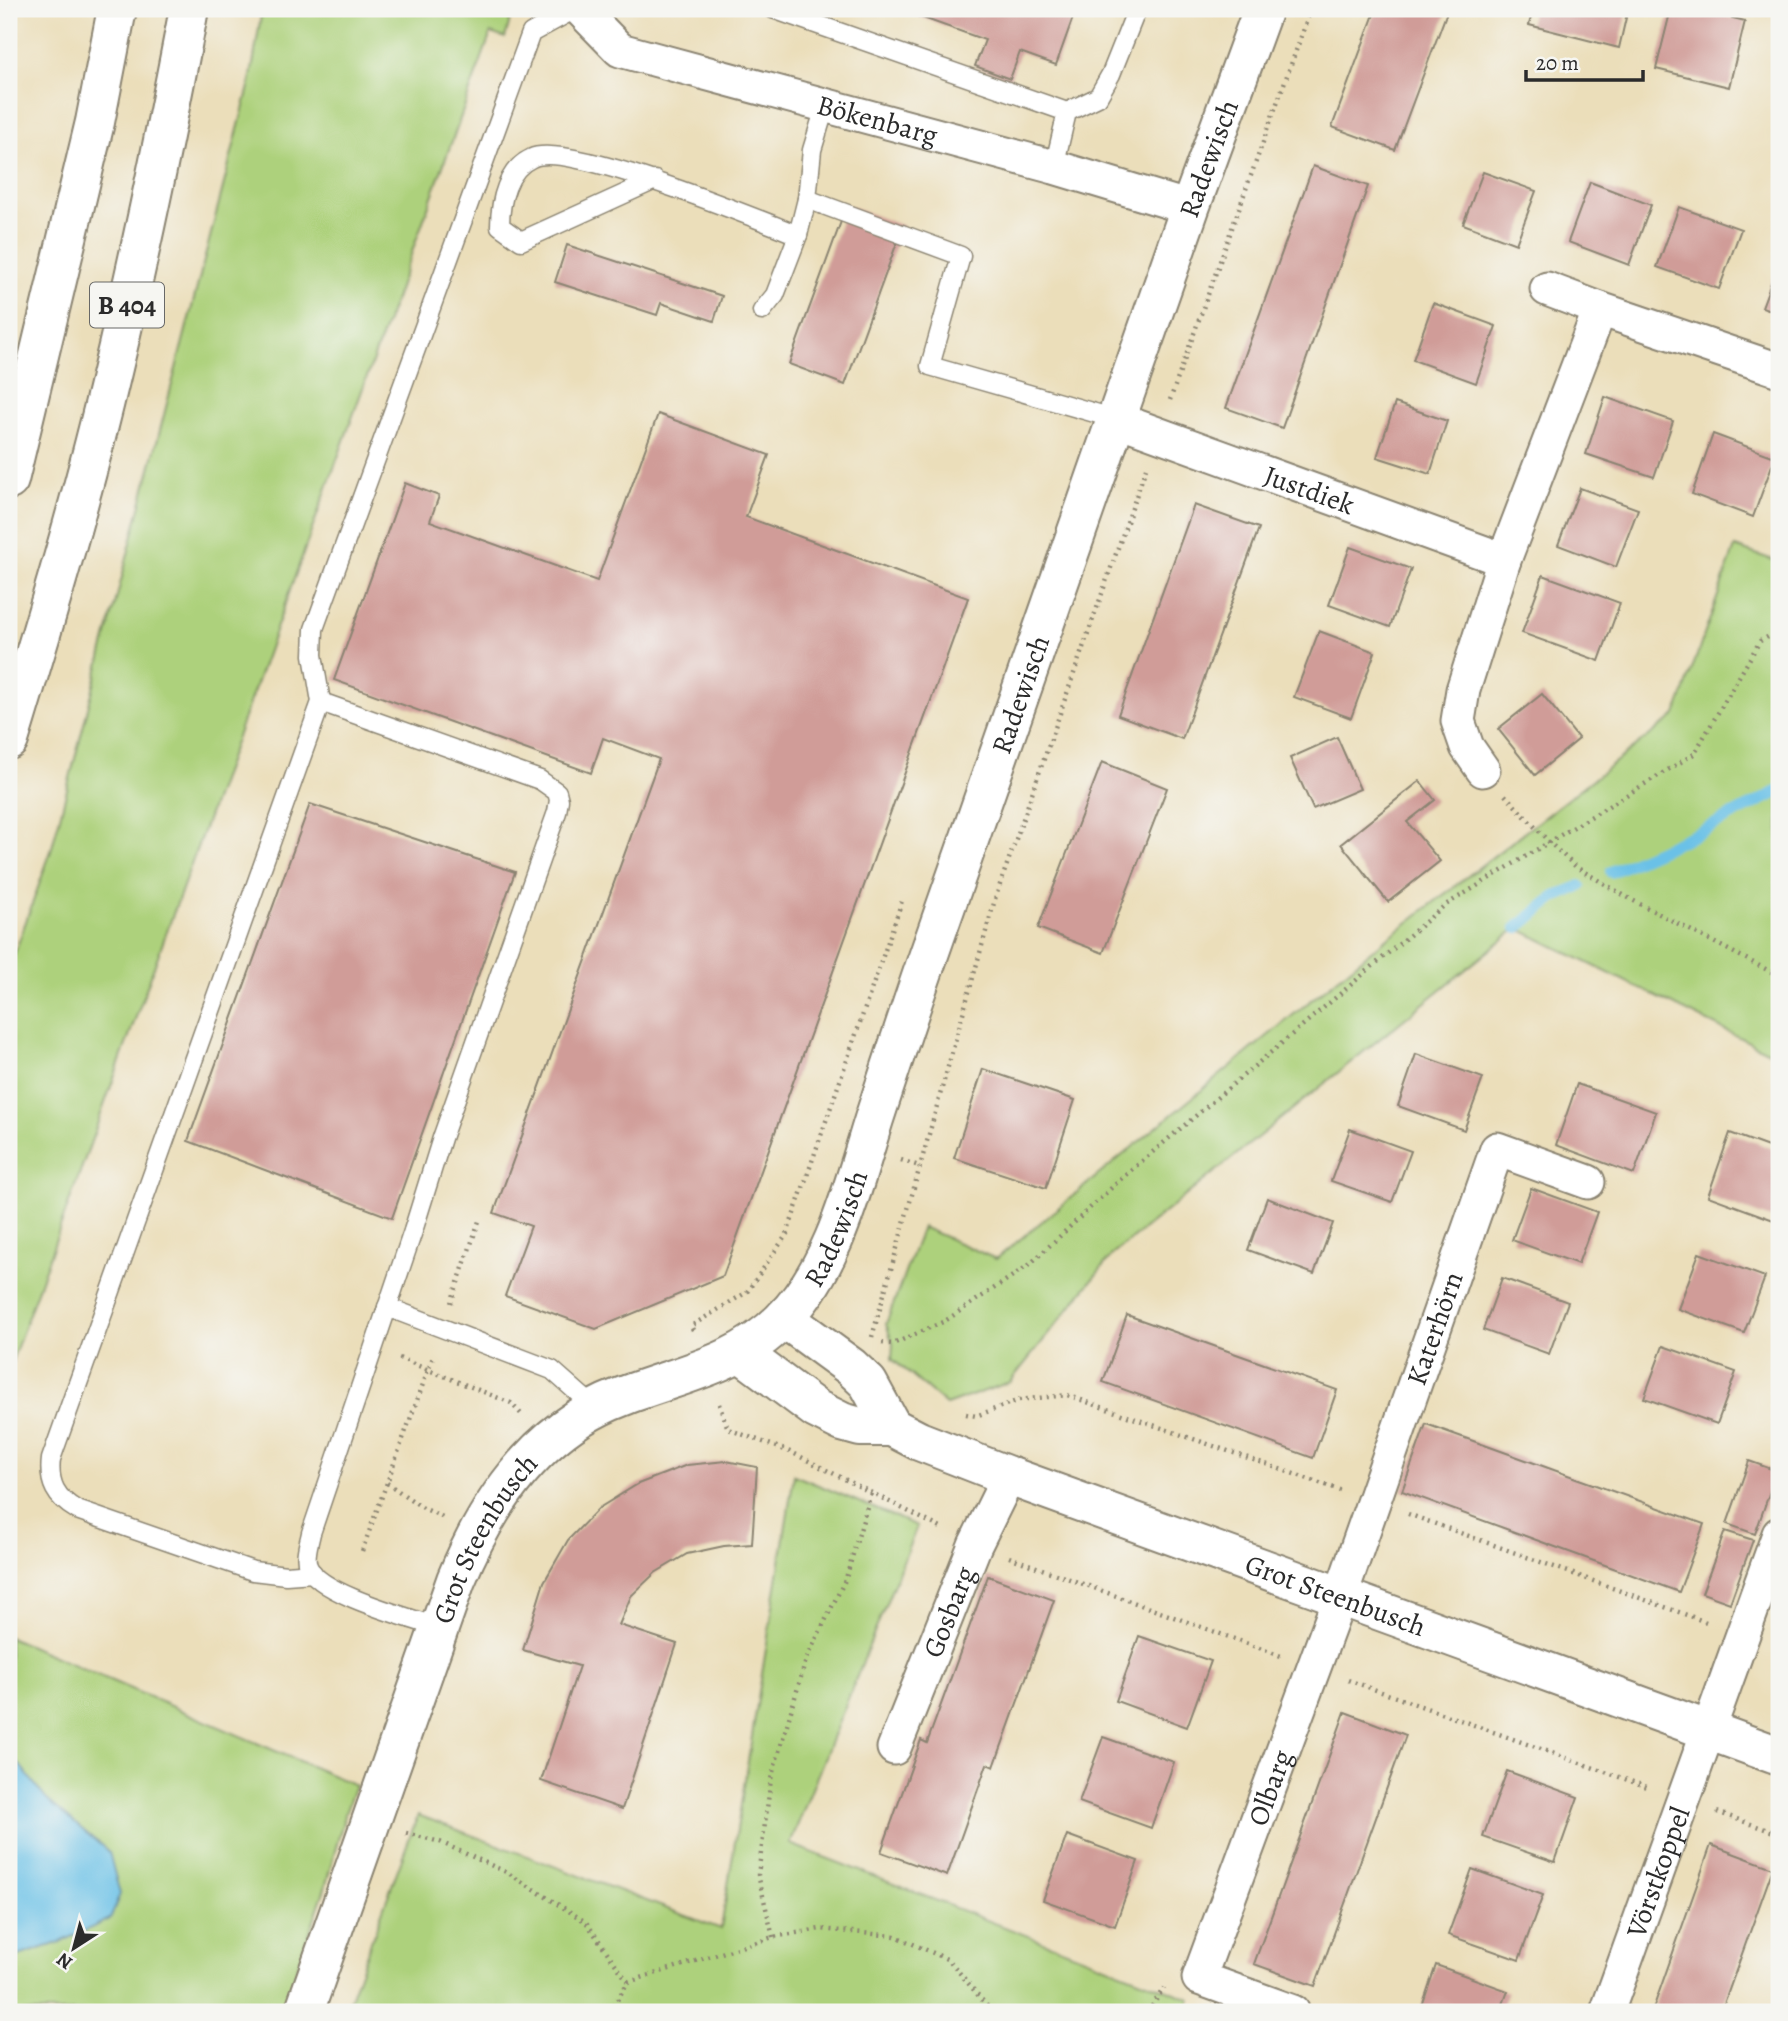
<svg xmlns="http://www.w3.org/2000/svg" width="1788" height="2021" font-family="Alegreya,serif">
<rect width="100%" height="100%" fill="#f6f6f2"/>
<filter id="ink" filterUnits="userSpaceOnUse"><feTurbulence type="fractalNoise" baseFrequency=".0143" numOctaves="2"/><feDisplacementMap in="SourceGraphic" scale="14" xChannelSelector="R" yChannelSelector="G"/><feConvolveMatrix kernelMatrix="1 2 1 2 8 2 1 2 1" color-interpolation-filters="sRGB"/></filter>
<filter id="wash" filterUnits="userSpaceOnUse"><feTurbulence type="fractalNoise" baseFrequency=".00686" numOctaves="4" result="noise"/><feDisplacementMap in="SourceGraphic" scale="28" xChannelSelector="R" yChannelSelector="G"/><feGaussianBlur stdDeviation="1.57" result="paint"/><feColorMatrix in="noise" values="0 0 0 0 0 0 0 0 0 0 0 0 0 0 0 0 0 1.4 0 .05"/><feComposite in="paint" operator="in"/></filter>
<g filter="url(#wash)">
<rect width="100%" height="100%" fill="#ebdeba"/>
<!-- green -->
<g fill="#add17b" stroke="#6c7e53" stroke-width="2">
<polygon points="262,9 513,9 505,38 491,33 9,1369 9,969 51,851 250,83"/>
<polygon points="1735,547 1779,562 1779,1057 1517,928 1112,1255 1010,1382 946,1405 892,1359 893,1344 886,1324 922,1227 996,1259 1371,951 1676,715"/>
<polygon points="794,1475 917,1526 790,1844 1191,1999 1186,2012 345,2012 418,1815 721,1929"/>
<polygon points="9,1637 355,1785 345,1814 325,1888 282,2012 9,2012 9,1959 61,1942 109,1852 46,1799 9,1751"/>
</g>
<!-- water -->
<polygon fill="#6ac1e7" stroke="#4a7689" stroke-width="2" points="9,1751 46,1799 109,1852 120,1894 110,1919 61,1942 9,1959"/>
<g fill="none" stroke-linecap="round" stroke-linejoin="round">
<!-- stream -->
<g stroke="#6ac1e7" stroke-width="12">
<polyline points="1611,872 1696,834 1779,791"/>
<polyline points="1517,928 1555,897 1580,886"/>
</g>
</g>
<g id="blocks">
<!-- building -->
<g fill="#d09c98">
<polygon points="898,9 1076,9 1056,65 1020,52 1010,79 975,66 985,40"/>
<polygon points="1376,9 1448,9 1395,150 1332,127"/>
<polygon points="1533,9 1628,9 1619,48 1529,25"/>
<polygon points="1671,9 1697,9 1745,21 1729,87 1656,69"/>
<polygon points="1313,166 1368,186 1282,428 1226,408"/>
<polygon points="1483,172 1536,191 1516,244 1463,224"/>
<polygon points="1590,182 1651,205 1629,265 1568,242"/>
<polygon points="847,205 903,226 845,385 789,364"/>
<polygon points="1679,207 1741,229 1719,289 1657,267"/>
<polygon points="567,245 722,296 714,321 661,303 657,315 555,282"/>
<polygon points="1779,261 1779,313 1762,307"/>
<polygon points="1433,303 1496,326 1476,383 1413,360"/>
<polygon points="1605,397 1673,421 1654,477 1586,454"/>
<polygon points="1395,403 1447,421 1430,474 1377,457"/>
<polygon points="658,414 769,455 746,517 968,598 723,1276 596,1329 505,1296 531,1226 494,1213 659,759 603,738 591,773 334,680 405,483 439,496 430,521 597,581"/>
<polygon points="1713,434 1775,457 1753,517 1692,494"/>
<polygon points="1580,488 1638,509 1616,567 1558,545"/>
<polygon points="1194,505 1259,528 1182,739 1118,715"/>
<polygon points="1350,547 1411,569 1390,627 1329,605"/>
<polygon points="1543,575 1620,603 1599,661 1522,633"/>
<polygon points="1319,631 1375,652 1351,718 1294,697"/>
<polygon points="1542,694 1579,739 1535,775 1498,729"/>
<polygon points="1337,737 1360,789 1313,809 1290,758"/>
<polygon points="1102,762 1167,788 1103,953 1038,928"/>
<polygon points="1420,781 1435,800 1407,822 1440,861 1388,902 1341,844"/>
<polygon points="310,804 515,872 392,1218 188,1141"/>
<polygon points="1416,1054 1483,1078 1464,1130 1398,1106"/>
<polygon points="983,1069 1075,1100 1046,1188 954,1158"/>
<polygon points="1577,1084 1656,1112 1634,1174 1556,1145"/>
<polygon points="1350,1129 1411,1151 1392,1202 1331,1181"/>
<polygon points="1730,1133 1779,1151 1779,1222 1708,1196"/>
<polygon points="1531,1188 1597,1212 1578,1264 1512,1240"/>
<polygon points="1267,1198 1333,1223 1314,1274 1248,1250"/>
<polygon points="1699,1253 1765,1277 1744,1333 1678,1309"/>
<polygon points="1502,1278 1568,1302 1549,1354 1483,1330"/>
<polygon points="1127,1315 1337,1390 1313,1458 1103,1382"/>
<polygon points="1663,1346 1736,1372 1717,1424 1644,1398"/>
<polygon points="1426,1424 1704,1524 1679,1592 1402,1491"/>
<polygon points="726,1461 757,1467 752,1544 724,1546 687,1554 655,1573 631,1596 619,1625 677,1644 622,1809 541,1781 579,1666 523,1650 544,1582 568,1540 599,1508 638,1484 687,1465"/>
<polygon points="1749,1461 1777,1471 1755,1534 1727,1524"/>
<polygon points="1725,1531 1753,1540 1730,1603 1702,1593"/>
<polygon points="988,1576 1054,1600 994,1767 987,1764 947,1876 881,1852 921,1740 927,1743"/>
<polygon points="1139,1636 1211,1661 1187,1727 1116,1701"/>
<polygon points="1345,1712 1406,1735 1315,1986 1254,1964"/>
<polygon points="1103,1737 1174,1762 1151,1828 1079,1802"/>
<polygon points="1507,1771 1578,1797 1555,1862 1483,1837"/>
<polygon points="1067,1835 1138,1861 1115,1926 1043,1900"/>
<polygon points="1711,1845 1773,1868 1721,2012 1652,2012"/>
<polygon points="1472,1869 1543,1895 1519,1960 1448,1935"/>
<polygon points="1436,1965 1508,1991 1500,2012 1420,2012"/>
</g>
</g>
</g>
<g filter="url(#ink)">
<use href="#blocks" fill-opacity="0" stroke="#8b8472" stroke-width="2"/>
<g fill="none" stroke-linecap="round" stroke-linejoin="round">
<!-- lane casing -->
<g stroke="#8b8472" stroke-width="21">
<g id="lane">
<polyline points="773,9 1067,112"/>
<polyline points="1054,167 1067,112 1098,97 1111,74 1137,9"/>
<path d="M655,180L521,241L500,226C500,201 507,169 532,158C567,141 755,218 798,235"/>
<polyline points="807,199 961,256 930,366 1116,419"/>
<polyline points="762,311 775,295 798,235 807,199 812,150 826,104"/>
<path d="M321,702L540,780L557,792L559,800L557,812L442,1138L413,1231L311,1533C309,1543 304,1556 308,1566C318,1594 411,1618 440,1628"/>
<polyline points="387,1307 552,1370 595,1408"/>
<path d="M313,1573L286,1575L253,1571L77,1510C56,1498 48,1483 51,1459L321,702L313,655L314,629L531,33L575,9"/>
</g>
</g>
<!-- street casing -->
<g stroke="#8b8472" stroke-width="37">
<g id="street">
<path id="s1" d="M580,9L620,50L1054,167L1190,208"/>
<polyline points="1547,289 1600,309"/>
<path id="s2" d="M1116,419L1504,560"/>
<polyline points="1483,770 1467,747 1458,721 1463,690 1504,560 1600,309 1779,370"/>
<path id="s3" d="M894,1748L975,1545L1009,1476"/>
<path id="s4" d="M1293,2012L1199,1978L1340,1597L1497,1149L1588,1182"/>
<path id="s5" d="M1607,2012L1779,1534"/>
</g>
</g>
<!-- secondary casing -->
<g stroke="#8b8472" stroke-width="42">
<g id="secondary">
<polyline points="784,1318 851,1367 868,1383 892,1427"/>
<path id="s6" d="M741,1353L816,1409L842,1422L860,1427H892L919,1441L1009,1476L1779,1756"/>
<path id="s7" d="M304,2012L456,1580C488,1502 539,1428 621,1397C680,1374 736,1366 782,1320C834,1268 853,1186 874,1119C891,1067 908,1015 926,963L1190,208L1263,9"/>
</g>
</g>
<!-- highway casing -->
<g stroke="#8b8472" stroke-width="42">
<g id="highway">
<polyline points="9,480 95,122 117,9"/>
<path d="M9,740C46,618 83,496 112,372C141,251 166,130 189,9"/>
</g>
</g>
<!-- path -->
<g stroke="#8b8472" stroke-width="4.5" stroke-dasharray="2 5" stroke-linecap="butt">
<polyline points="1170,400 1311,9"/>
<polyline points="1505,795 1550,843 1576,867 1632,900 1779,976"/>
<polyline points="901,1160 919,1166"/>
<polyline points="451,1303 479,1221"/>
<polyline points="693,1330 691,1326 747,1292 787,1234 903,898"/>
<polyline points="872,1337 996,896 1146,468"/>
<polyline points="882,1343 893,1344 945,1321 1029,1265 1122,1178 1444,906 1694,754 1760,641 1779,631"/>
<polyline points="399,1358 511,1403 522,1415"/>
<polyline points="719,1404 728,1429 793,1453 943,1529"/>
<polyline points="966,1414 976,1416 1019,1400 1067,1395 1340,1490"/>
<polyline points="387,1483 423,1508 445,1518"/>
<polyline points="1408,1514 1709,1623"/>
<polyline points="362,1551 434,1354"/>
<polyline points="1009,1557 1281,1656"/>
<polyline points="1348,1680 1650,1788"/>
<polyline points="1717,1812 1779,1834"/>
<polyline points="406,1833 440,1842 508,1873 586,1922 628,1982"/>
<polyline points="773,1937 758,1875 771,1779 806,1660 846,1578 871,1493"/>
<polyline points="610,2012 628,1982 773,1937 820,1929 895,1936 949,1960 992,2012"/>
<polyline points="1148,2012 1164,1988"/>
</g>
<!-- lane -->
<use href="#lane" stroke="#fff" stroke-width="18"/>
<!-- street -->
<use href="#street" stroke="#fff" stroke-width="33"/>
<!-- secondary -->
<use href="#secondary" stroke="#fff" stroke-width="38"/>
<!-- highway -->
<use href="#highway" stroke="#fff" stroke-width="38"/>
</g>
</g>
<g text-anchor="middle" stroke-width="5" stroke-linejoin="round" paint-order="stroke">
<!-- shield labels -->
<rect fill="#f6f6f2" stroke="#686867" stroke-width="2" x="90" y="282.5" width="74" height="45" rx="5"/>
<g font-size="26" font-weight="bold" fill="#2b2b2b">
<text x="127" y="314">B 404</text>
</g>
<!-- street labels -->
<g font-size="28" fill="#2b2b2b" stroke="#f6f6f2">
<text dy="10" stroke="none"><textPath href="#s1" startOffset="324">Bökenbarg</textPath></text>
<text dy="10" stroke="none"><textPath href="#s7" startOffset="2132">Radewisch</textPath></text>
<text dy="10" stroke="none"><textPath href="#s2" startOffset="206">Justdiek</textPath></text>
<text dy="10" stroke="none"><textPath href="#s7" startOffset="1564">Radewisch</textPath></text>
<text dy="10" stroke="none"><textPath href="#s7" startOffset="999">Radewisch</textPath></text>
<text dy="10" stroke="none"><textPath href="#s4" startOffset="791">Katerhörn</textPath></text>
<text dy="10" stroke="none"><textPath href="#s7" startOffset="508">Grot Steenbusch</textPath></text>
<text dy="10" stroke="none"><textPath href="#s6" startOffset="648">Grot Steenbusch</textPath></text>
<text dy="10" stroke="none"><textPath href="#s3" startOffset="147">Gosbarg</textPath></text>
<text dy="10" stroke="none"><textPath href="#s4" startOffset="303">Olbarg</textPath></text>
<text dy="10" stroke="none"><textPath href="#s5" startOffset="149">Vörstkoppel</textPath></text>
</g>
</g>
<!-- margin -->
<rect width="1788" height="2021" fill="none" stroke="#f6f6f2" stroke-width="35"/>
<!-- north arrow -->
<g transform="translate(74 1948) rotate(216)" stroke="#f6f6f2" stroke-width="5" paint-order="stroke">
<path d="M0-5L12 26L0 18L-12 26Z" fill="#2b2b2b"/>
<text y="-10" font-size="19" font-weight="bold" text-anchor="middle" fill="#2b2b2b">N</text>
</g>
<!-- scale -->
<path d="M1526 70v10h117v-10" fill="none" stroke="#2b2b2b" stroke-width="3.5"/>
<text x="1536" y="70" font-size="21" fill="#2b2b2b" stroke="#f6f6f2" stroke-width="5" paint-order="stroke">20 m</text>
</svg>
